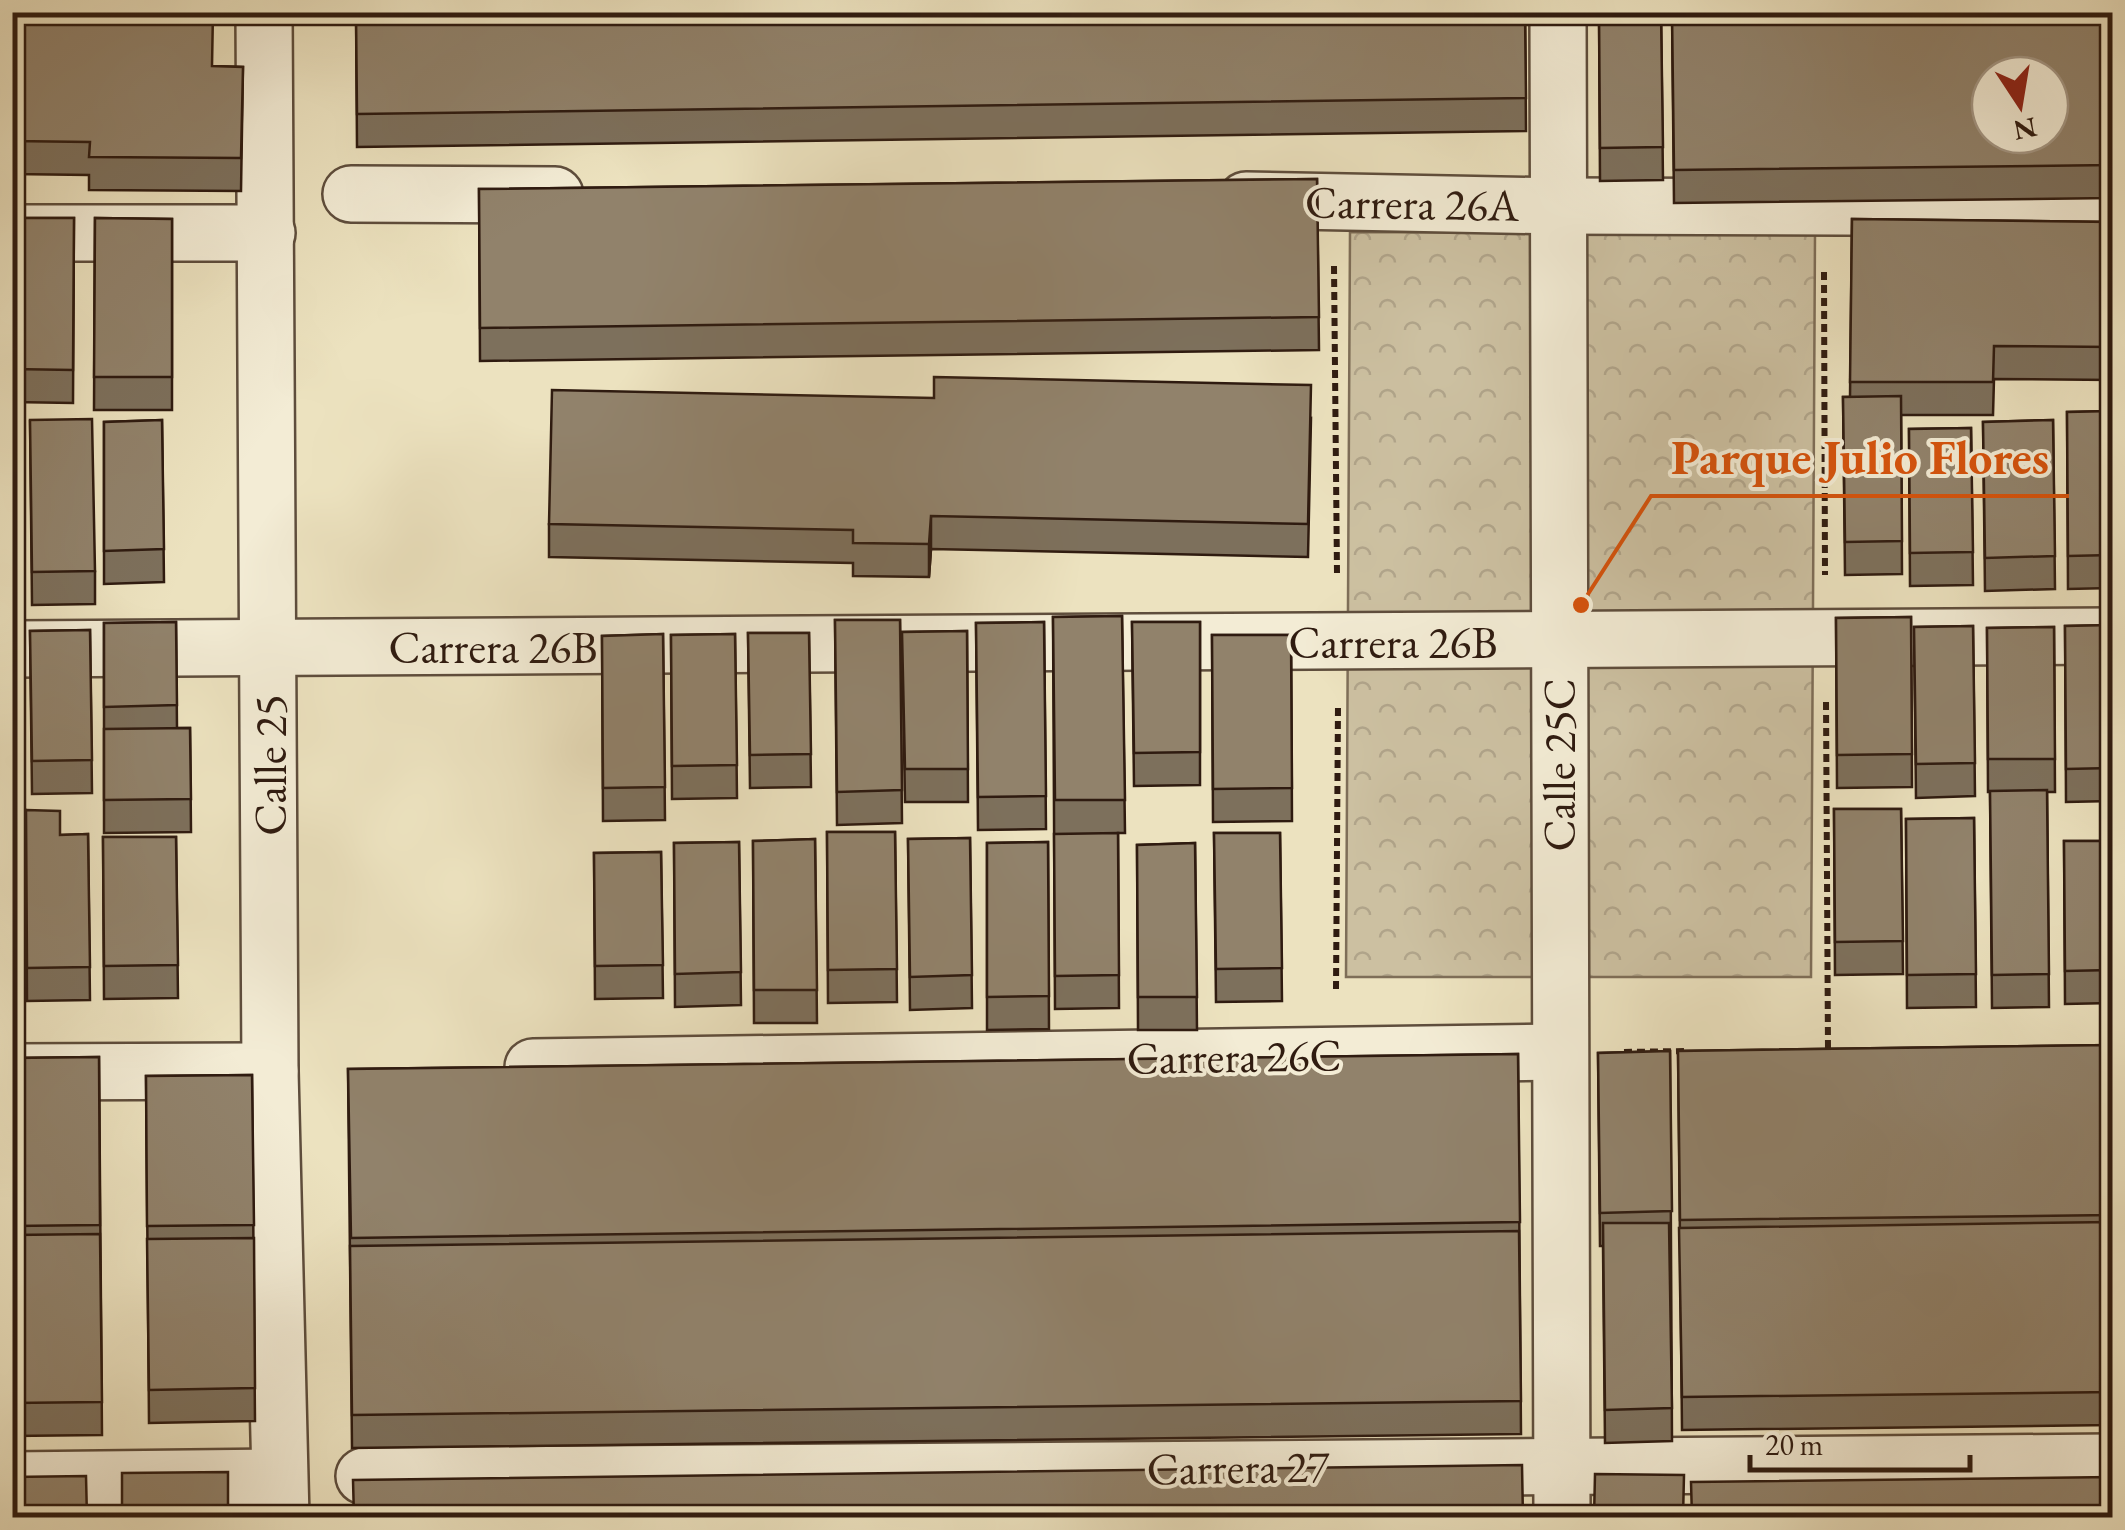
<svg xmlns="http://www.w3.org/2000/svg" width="2125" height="1530" font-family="'EB Garamond',serif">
<defs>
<pattern id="forest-crowns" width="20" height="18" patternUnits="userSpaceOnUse" patternTransform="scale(2.5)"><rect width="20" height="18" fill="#ccc0a1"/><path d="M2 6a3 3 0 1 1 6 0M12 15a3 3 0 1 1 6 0" fill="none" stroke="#b0a48a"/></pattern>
</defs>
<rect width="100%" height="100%" fill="#ece2bf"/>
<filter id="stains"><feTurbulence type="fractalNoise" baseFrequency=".002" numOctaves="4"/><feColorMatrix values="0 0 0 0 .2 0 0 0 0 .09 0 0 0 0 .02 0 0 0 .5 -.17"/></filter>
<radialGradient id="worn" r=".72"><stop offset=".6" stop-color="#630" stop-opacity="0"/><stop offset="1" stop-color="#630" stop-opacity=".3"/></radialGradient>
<!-- forest -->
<polygon fill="url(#forest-crowns)" stroke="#7e6e58" stroke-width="2.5" points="1350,232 1815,234 1811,977 1346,977"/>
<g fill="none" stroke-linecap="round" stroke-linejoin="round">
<!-- minor casing -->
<g stroke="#5e4d3c" stroke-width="60">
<g id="minor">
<polyline points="264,12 270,1071 281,1518"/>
<polyline points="1558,12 1562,1518"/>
<polyline points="351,194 555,195"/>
<polyline points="1246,200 1558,206 2112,208"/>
<polyline points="12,233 267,233"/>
<polyline points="12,649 2112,636"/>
<polyline points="533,1067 1560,1052"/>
<polyline points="12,1072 270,1071"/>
<polyline points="364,1476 2112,1462"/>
<polyline points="12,1480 279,1477"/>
</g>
</g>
<!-- path -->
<g stroke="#2f1b10" stroke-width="6" stroke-dasharray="8 5" stroke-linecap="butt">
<polyline points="1334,266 1337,574"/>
<polyline points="1824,272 1825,575"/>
<polyline points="1826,702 1828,1051"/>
<polyline points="1336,989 1338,706"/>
<polyline points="1624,1052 1686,1051"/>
</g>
<!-- minor -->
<use href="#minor" stroke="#f3ecd5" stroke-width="55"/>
</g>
<!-- wall -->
<g fill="#7d705c" stroke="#2f1b10" stroke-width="2.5">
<polygon points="12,12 212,66 243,67 241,191 89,190 89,175 12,174"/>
<polygon points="356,12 1525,12 1526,131 357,147"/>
<polygon points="1599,12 1661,12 1663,180 1600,181"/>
<polygon points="1672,12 2112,12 2112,198 1674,203"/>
<polygon points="1317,179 1319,350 480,361 479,189"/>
<polygon points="12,218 74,218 73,403 12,402"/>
<polygon points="95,218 172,219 172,410 94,410"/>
<polygon points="1852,219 2112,222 2112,380 1994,379 1993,415 1901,415 1902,574 1845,575 1843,397 1850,397"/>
<polygon points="2112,411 2112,588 2068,589 2067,412"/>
<polygon points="1311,418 1308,557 931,549 929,577 853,576 853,563 549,557 549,524"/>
<polygon points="30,420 95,571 95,604 32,605"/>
<polygon points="162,420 164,582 104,584 104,422"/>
<polygon points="2053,420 2055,589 1985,591 1983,422"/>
<polygon points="1971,428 1973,585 1910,586 1909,429"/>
<polygon points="12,437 14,437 16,607 12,607"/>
<polygon points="1122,616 1125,833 1118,833 1119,1008 1055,1009 1053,617"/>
<polygon points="1911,617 1912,787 1837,788 1836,618"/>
<polygon points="835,620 900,620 902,823 837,825"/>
<polygon points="176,622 177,728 190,728 191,832 104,833 104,623"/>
<polygon points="1044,622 1046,829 978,830 976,623"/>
<polygon points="1132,622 1200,622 1200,785 1134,786"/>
<polygon points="2112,625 2112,801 2066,802 2065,626"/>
<polygon points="1973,626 1975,796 1916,798 1914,627"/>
<polygon points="2054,627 2055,792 2047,792 2049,1007 1992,1008 1990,792 1988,792 1987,628"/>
<polygon points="90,630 92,793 32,794 30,631"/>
<polygon points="967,631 968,802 905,802 902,632"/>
<polygon points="748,633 809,633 811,787 750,788"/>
<polygon points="663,634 665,820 603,821 602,636"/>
<polygon points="735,634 737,798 672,799 671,635"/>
<polygon points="1212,635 1291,635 1292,821 1213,822"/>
<polygon points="12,639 14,790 12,790"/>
<polygon points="1834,809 1901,809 1903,974 1835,975"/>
<polygon points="26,810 60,835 88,834 90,1000 27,1001"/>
<polygon points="1974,818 1976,1007 1907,1008 1906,819"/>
<polygon points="12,831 22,831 23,1025 12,1025"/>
<polygon points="827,832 895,832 897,1002 828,1003"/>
<polygon points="1214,833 1280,833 1282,1001 1216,1002"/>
<polygon points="103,837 176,837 178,998 104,999"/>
<polygon points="970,838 972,1008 910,1010 908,839"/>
<polygon points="815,839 817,1023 754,1023 753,841"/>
<polygon points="2064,841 2112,841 2112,1003 2065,1004"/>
<polygon points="739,842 741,1005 675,1007 674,843"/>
<polygon points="1048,842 1049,1029 987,1030 987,843"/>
<polygon points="1195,843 1197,1030 1138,1030 1137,845"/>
<polygon points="661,852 663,998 595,999 594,853"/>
<polygon points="2112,1045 2112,1425 1682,1430 1678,1051"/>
<polygon points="1670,1051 1672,1441 1605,1443 1603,1246 1600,1246 1598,1053"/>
<polygon points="1518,1054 1521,1434 352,1448 348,1069"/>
<polygon points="99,1057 102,1435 12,1436 12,1058"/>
<polygon points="252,1075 255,1421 149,1423 146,1076"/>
</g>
<!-- shaded-wall -->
<polygon fill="#665b4b" stroke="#2f1b10" stroke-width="2.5" points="931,516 931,549 929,577 929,544"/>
<!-- building -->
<g fill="#91826b" stroke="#2f1b10" stroke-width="2.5" fill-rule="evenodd">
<polygon points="12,12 213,12 212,66 243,67 241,158 89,157 90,142 12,141"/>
<polygon points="356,12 1525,12 1526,98 357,114"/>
<polygon points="1599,12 1661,12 1663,147 1600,148"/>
<path d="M1672,12H2112V165L1674,170ZM1990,75H2050V135H1990Z"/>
<polygon points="1317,179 1319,317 480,328 479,189"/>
<polygon points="12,218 74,218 73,370 12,369"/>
<polygon points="95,218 172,219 172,377 94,377"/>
<polygon points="1852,219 2112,222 2112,347 1994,346 1993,382 1850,382"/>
<polygon points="934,377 1311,385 1308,524 931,516 929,544 853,543 853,530 549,524 552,390 934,398"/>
<polygon points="1901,396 1902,541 1845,542 1843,397"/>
<polygon points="2112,411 2112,555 2068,556 2067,412"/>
<polygon points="92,419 95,571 32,572 30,420"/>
<polygon points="162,420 164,549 104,551 104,422"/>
<polygon points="2053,420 2055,556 1985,558 1983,422"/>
<polygon points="1971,428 1973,552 1910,553 1909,429"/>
<polygon points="12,437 14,437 16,574 12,574"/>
<polygon points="1122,616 1125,800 1055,800 1053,617"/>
<polygon points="1911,617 1912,754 1837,755 1836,618"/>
<polygon points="835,620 900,620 902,790 837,792"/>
<polygon points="176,622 177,705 104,707 104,623"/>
<polygon points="1044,622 1046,796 978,797 976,623"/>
<polygon points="1132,622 1200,622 1200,752 1134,753"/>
<polygon points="2112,625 2112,768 2066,769 2065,626"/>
<polygon points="1973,626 1975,763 1916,764 1914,627"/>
<polygon points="2054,627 2055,759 1988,759 1987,628"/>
<polygon points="90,630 92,760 32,761 30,631"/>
<polygon points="967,631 968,769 905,769 902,632"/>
<polygon points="748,633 809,633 811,754 750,755"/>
<polygon points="663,634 665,787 603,788 602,636"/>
<polygon points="735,634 737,765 672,766 671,635"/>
<polygon points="1212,635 1291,635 1292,788 1213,789"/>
<polygon points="12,639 14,757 12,757"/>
<polygon points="190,728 191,799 104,800 104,729"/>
<polygon points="2047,790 2049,974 1992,975 1990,791"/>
<polygon points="1834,809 1901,809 1903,941 1835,942"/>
<polygon points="26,810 60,811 60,835 88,834 90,967 27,968"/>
<polygon points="1974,818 1976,974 1907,975 1906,819"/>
<polygon points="12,831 22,831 23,992 12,992"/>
<polygon points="827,832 895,832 897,969 828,970"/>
<polygon points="1118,833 1119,975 1055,976 1054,834"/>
<polygon points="1214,833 1280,833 1282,968 1216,969"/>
<polygon points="103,837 176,837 178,965 104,966"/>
<polygon points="970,838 972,975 910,977 908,839"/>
<polygon points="815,839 817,990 754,990 753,841"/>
<polygon points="2064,841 2112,841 2112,970 2065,971"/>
<polygon points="739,842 741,972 675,974 674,843"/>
<polygon points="1048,842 1049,996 987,997 987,843"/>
<polygon points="1195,843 1197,997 1138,997 1137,845"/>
<polygon points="661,852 663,965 595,966 594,853"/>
<polygon points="2112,1045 2112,1215 1680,1220 1678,1051"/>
<polygon points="1670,1051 1672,1211 1600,1213 1598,1053"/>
<polygon points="1518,1054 1520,1222 351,1238 348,1069"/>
<polygon points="99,1057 100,1225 12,1226 12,1058"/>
<polygon points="252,1075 254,1225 147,1226 146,1076"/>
<polygon points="2112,1222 2112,1392 1682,1397 1679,1228"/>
<polygon points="1603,1223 1669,1223 1672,1408 1605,1410"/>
<polygon points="1519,1231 1521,1401 352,1415 350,1246"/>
<polygon points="100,1234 102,1402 12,1403 12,1235"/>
<polygon points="254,1238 255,1388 149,1390 147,1239"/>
<polygon points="1522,1465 1523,1518 354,1518 353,1480"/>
<polygon points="228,1472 228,1518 122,1518 122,1473"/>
<polygon points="1595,1474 1684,1475 1683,1518 1594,1518"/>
<polygon points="86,1476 87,1518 12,1518 12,1477"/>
<polygon points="2112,1477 2112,1518 1692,1518 1691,1482"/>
</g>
<g text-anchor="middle" stroke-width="8" stroke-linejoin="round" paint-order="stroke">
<!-- street labels -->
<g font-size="45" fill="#2f1b10" stroke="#f3ecd5">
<text transform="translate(1412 203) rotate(1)" y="16">Carrera 26A</text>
<text x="1393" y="658">Carrera 26B</text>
<text x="493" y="663">Carrera 26B</text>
<text transform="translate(270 765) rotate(-90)" y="16">Calle 25</text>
<text transform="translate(1559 765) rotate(-90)" y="16">Calle 25C</text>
<text transform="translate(1234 1056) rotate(-1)" y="16">Carrera 26C</text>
<text transform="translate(1238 1467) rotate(-1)" y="16">Carrera 27</text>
</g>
</g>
<!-- callouts -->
<path fill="none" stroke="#d6530c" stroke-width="4" d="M1581 605L1651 496H2069"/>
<circle fill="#d6530c" stroke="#f3ecd5" stroke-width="4" cx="1581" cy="605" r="10"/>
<g font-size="48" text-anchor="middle" font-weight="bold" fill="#d6530c" stroke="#f3ecd5" stroke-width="8" stroke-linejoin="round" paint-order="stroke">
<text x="1860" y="474">Parque Julio Flores</text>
</g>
<!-- margin -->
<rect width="2125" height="1530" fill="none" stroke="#ece2bf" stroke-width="50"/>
<rect x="15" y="15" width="2095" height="1500" fill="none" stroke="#2f1b10" stroke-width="5"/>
<rect x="25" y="25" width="2075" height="1480" fill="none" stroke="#2f1b10" stroke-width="2.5"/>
<!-- north arrow -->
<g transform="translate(2020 105) rotate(168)"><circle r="48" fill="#f3ecd5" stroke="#a59886" stroke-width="2.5"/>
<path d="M0-8L18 38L0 25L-18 38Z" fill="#8f2418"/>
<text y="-15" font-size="28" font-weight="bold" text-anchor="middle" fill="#2f1b10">N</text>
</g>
<!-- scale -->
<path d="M1750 1455v15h220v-15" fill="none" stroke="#2f1b10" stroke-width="5"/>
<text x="1765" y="1455" font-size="30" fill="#2f1b10" stroke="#f3ecd5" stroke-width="8" paint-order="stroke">20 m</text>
<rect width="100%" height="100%" filter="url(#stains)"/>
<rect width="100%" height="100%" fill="url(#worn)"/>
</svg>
